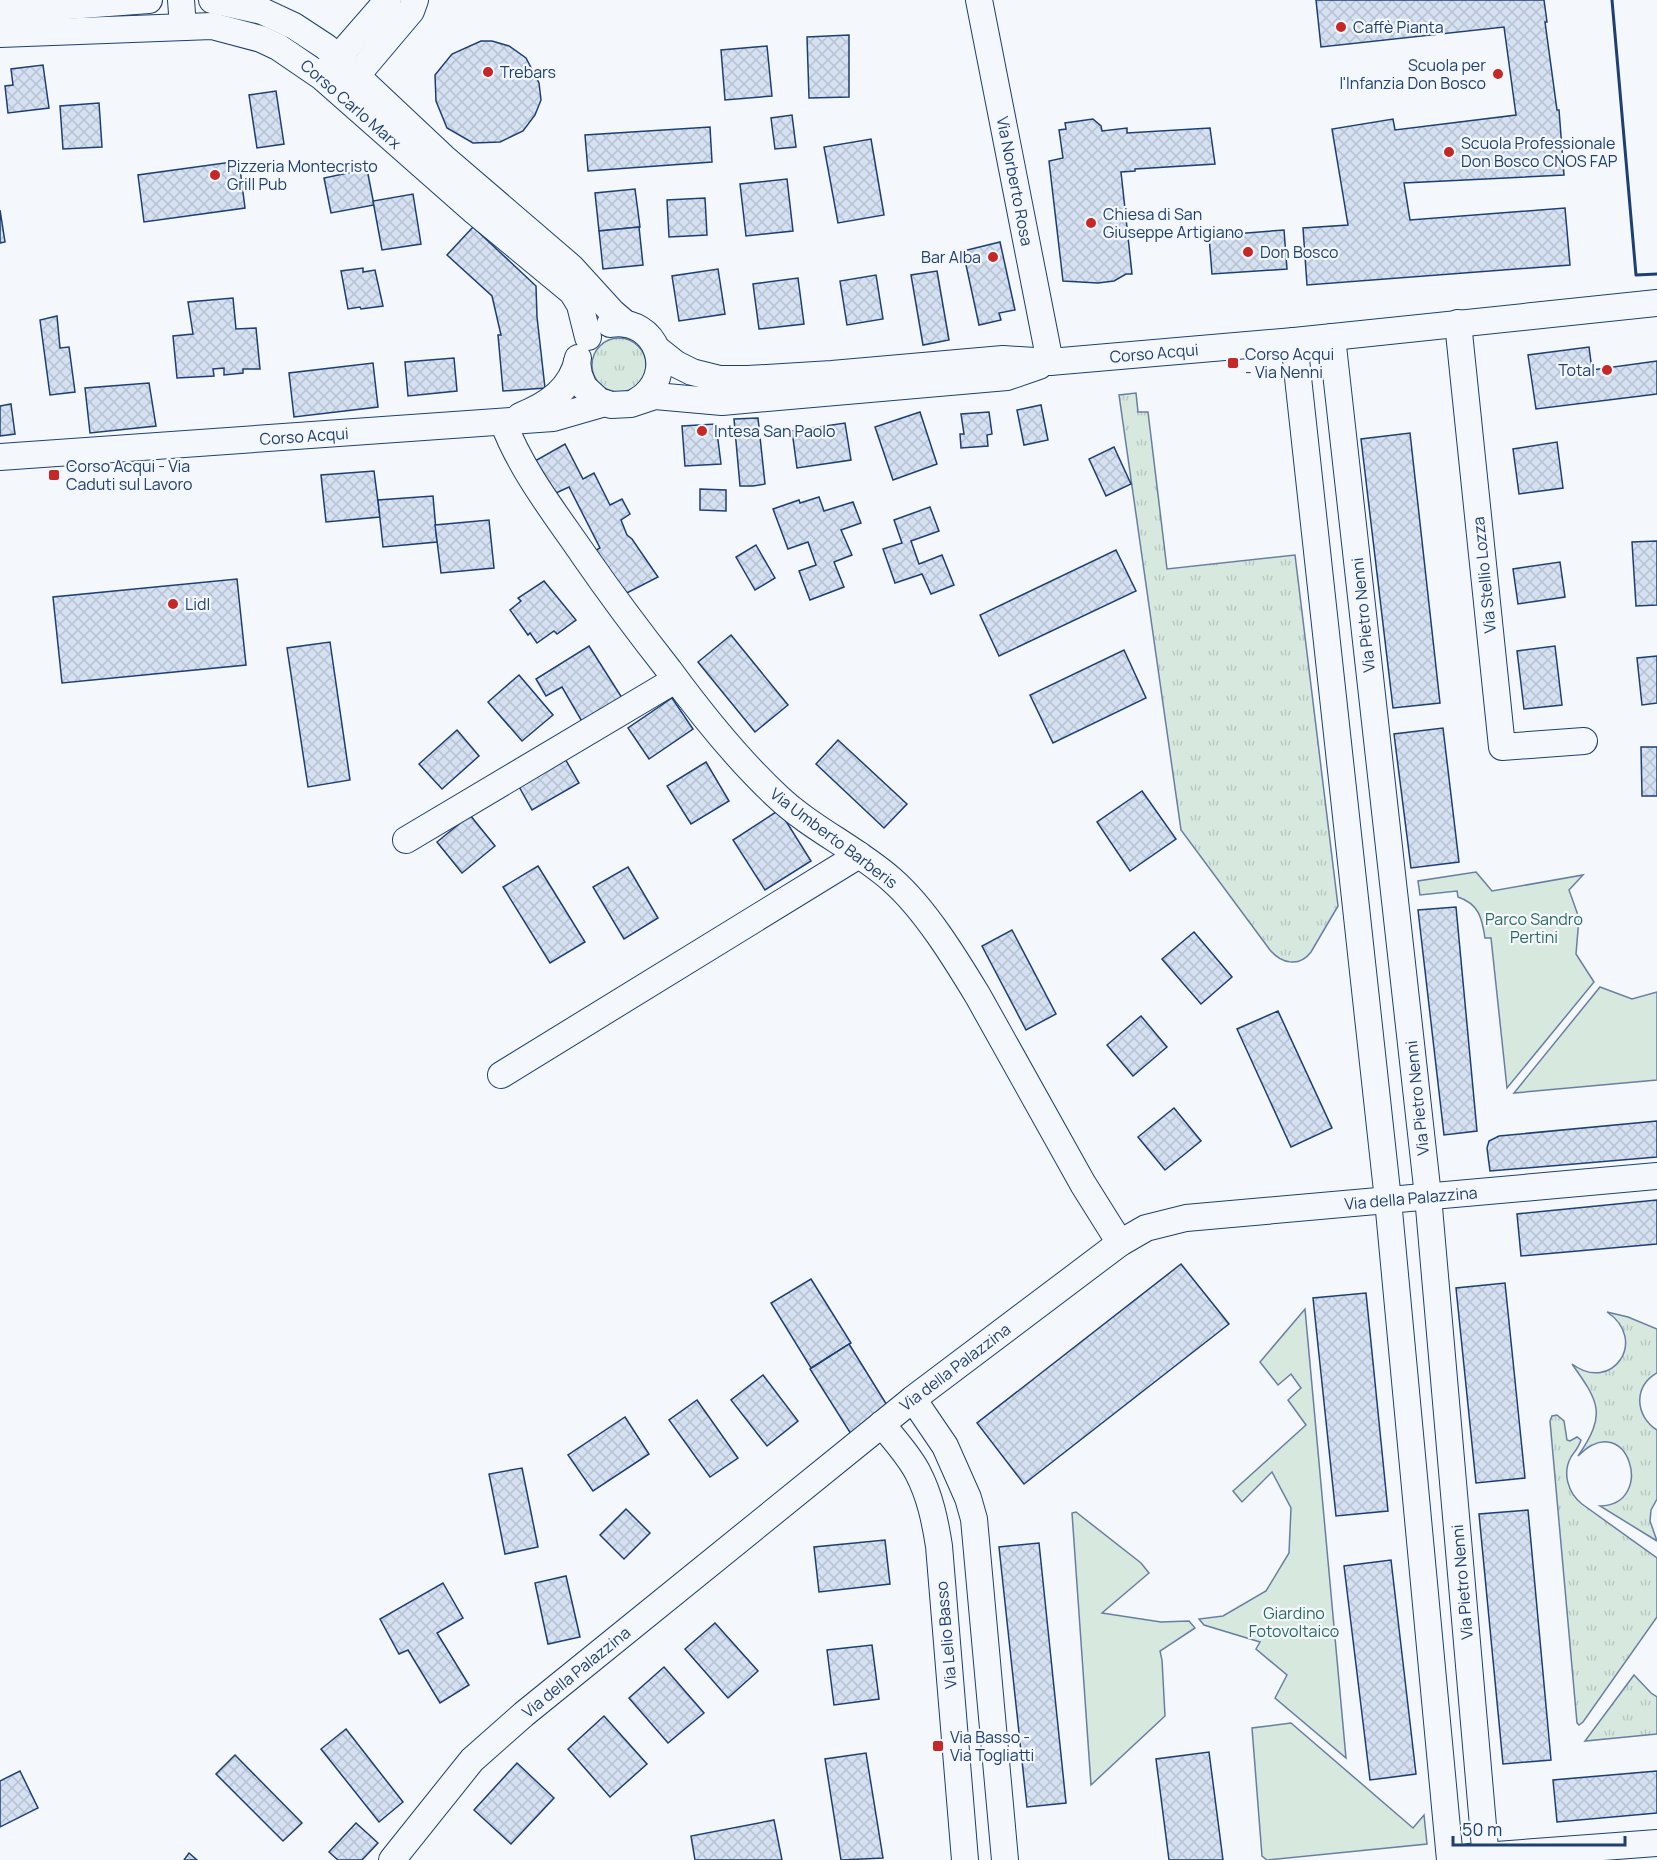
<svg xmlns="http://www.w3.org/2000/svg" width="1657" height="1860" font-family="Manrope,sans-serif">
<defs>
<pattern id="grass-tufts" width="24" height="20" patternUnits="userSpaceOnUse" patternTransform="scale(1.5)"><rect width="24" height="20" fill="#d7e8df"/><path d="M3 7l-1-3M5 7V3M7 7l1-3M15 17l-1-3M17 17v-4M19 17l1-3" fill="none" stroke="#b8c8c3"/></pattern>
<pattern id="building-cross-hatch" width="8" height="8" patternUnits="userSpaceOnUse" patternTransform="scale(1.5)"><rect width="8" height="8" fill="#d5e0f0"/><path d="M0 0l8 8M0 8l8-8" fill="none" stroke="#b6c1d1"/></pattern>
</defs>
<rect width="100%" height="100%" fill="#f4f7fb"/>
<!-- grass -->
<g fill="url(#grass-tufts)" stroke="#687fa3" stroke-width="1.5">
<circle cx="619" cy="365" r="27"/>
<path d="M1136,393L1138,412H1148L1167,569L1295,555L1338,906L1311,952C1299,968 1281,963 1270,950L1181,830L1119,395Z"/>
<path d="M1607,1312L1628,1317L1657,1329V1373C1633,1386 1635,1416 1657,1430V1499L1651,1510L1650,1521L1657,1541L1600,1506C1657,1505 1628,1406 1578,1456C1607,1414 1599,1402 1572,1364C1612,1394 1649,1340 1607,1312Z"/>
<path d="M1557,1415L1564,1421L1567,1440L1570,1441L1577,1437L1581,1440C1579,1447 1575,1451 1571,1457C1562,1473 1568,1493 1582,1504L1657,1558V1617L1583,1722L1579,1725L1577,1723L1550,1421L1552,1416Z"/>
<polygon points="1634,1675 1651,1693 1657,1697 1657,1734 1585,1741"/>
</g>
<!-- park -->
<g fill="#d7e8df" stroke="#687fa3" stroke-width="1.5">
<path d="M1476,872L1492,891L1583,875L1569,890L1579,918L1576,954L1594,982L1507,1088L1491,938H1485C1482,918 1479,904 1458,897L1457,891L1420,895L1418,881Z"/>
<polygon points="1600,987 1632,999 1657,992 1657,1080 1514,1093"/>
<polygon points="1305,1309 1346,1758 1275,1698 1287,1675 1256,1649 1260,1642 1204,1625 1199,1619 1223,1616 1266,1591 1289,1553 1291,1508 1272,1472 1242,1502 1233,1491 1306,1425 1288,1400 1301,1388 1291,1374 1278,1385 1260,1362"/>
<polygon points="1076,1512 1141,1563 1149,1573 1102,1613 1161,1622 1189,1621 1195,1628 1160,1651 1162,1660 1165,1716 1091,1785 1072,1513"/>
<polygon points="1291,1723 1413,1828 1424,1815 1427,1844 1267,1860 1262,1856 1252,1728"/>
</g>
<!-- building -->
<g fill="url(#building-cross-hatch)" stroke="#1d3f73" stroke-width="1.5">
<polygon points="1316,0 1544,0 1547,22 1545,22 1557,110 1559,110 1564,175 1404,183 1410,220 1565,208 1570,265 1307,285 1303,228 1348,225 1332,129 1393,119 1395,130 1516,115 1504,27 1321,47"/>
<polygon points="849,35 849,97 809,98 807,37"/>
<polygon points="481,41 492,41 509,46 526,58 539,83 541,100 535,115 523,131 500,142 473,143 447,128 436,101 435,75 452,54"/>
<polygon points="767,46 772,96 725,100 721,50"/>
<polygon points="43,65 49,108 8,113 5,86 13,85 11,69"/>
<polygon points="276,91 284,144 257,148 249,95"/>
<polygon points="99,103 102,147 63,149 60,106"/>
<polygon points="792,115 796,147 775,149 771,118"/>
<polygon points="1093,119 1101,126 1102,131 1127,128 1127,133 1210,128 1215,164 1135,169 1135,171 1121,172 1132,274 1126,274 1114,281 1098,283 1063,281 1049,161 1063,158 1059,130 1066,129 1065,123"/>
<polygon points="710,127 712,162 588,171 585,135"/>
<polygon points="871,139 884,215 838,223 824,147"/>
<polygon points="239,161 245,208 144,222 138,175"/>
<polygon points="367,169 374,205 331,213 324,178"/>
<polygon points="787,179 793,231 746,236 740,184"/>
<polygon points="635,189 640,227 599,231 595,193"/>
<polygon points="413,194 421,244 382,250 373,201"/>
<polygon points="705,198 707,235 669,237 667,200"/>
<polygon points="0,210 5,242 0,243"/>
<polygon points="473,227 536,286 537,317 545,388 503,391 498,335 501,335 492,296 447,255"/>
<polygon points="639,227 643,265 603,269 599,231"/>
<polygon points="1284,230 1287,269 1212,274 1209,236"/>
<polygon points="1000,242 1015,310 999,313 1001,320 979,325 963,251"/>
<polygon points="363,268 363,272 375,270 383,306 361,309 360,307 348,309 341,271"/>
<polygon points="718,269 725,314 679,321 672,276"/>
<polygon points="937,271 949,340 923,345 911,275"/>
<polygon points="876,275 883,319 847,325 840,281"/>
<polygon points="798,278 804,324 759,329 753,284"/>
<polygon points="233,298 236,329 256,328 260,369 243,369 243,373 224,375 224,368 213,369 214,376 177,378 173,336 193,334 188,302"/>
<polygon points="57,316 60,348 69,347 75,392 50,395 40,320"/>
<polygon points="1589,347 1592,370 1657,361 1657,394 1536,409 1528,355"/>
<polygon points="454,358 457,391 408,396 405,362"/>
<polygon points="373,363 378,407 294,417 289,373"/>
<polygon points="149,383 156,426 90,433 85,388"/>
<polygon points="11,404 15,434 0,436 0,406"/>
<polygon points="1041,405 1048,440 1024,445 1017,410"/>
<polygon points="920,412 937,464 893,480 875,427"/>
<polygon points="989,412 992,434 987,435 988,446 961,448 960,434 964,434 961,414"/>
<polygon points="758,418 765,484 753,486 740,486 734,419"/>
<polygon points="845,423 851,460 797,468 792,431"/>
<polygon points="716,424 721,464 685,466 682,426"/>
<polygon points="1410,433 1440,703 1393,708 1361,439"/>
<polygon points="1557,442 1563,488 1519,494 1513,449"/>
<polygon points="565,444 583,479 594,473 610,505 622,499 630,514 621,520 627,535 632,539 658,577 621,596 591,553 600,548 569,487 556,493 535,461"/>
<polygon points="1114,447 1131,484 1106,496 1089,459"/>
<polygon points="374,471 380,517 326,522 321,475"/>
<polygon points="700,489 726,490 726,511 700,510"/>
<polygon points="433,496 437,542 383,547 378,500"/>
<polygon points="819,497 824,511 853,502 861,523 841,530 852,555 834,562 844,587 810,600 799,571 816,565 808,542 788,549 773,509 799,500 800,503"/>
<polygon points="930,507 939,531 911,541 919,564 942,555 954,585 931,594 922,574 895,583 883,549 902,543 894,520"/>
<polygon points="489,520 494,568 441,573 435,525"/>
<polygon points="1657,541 1657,605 1636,606 1632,542"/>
<polygon points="756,545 775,578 755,590 736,557"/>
<polygon points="1116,550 1136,591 999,656 980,615"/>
<polygon points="1560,562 1565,597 1518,604 1513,569"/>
<polygon points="237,579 246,665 62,683 53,597"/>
<polygon points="544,581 576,620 557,634 554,631 537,643 530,633 528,635 510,610 521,601 518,598"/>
<polygon points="731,635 788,705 755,732 698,662"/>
<polygon points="330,642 350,780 308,787 287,648"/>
<polygon points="589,646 624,701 584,725 562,687 546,696 536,679"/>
<polygon points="1555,646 1562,705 1524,709 1517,651"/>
<polygon points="1124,650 1146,698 1053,743 1030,695"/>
<polygon points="1657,656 1657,703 1642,705 1637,658"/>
<polygon points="519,675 553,715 522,741 488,702"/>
<polygon points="672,698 693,729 649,759 628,728"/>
<polygon points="1443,728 1459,862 1411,868 1394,734"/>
<polygon points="457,730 479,756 442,789 419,764"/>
<polygon points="838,740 907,804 884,828 816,764"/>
<polygon points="1641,747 1657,747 1657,796 1642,796"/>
<polygon points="564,757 579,783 532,810 517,783"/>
<polygon points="706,762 729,801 691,824 667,786"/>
<polygon points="1142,791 1176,839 1130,871 1097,822"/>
<polygon points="779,810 811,861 765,890 733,840"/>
<polygon points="470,815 495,846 462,873 437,842"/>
<polygon points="538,866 585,942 550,963 503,887"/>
<polygon points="628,867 658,918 624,939 593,887"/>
<polygon points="1456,907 1477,1131 1444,1135 1418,910"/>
<polygon points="1012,930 1056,1014 1026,1030 982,946"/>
<polygon points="1194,932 1232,977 1201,1004 1162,959"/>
<polygon points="1278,1011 1332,1128 1291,1147 1237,1029"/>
<polygon points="1141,1016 1167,1047 1133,1076 1107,1045"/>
<polygon points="1174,1108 1201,1141 1165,1170 1138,1137"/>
<polygon points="1657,1121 1657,1157 1490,1171 1487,1148 1489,1141 1499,1136"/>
<polygon points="1657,1200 1657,1244 1521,1256 1517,1214"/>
<polygon points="1181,1264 1229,1324 1024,1484 977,1423"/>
<polygon points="811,1279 851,1343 811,1368 771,1303"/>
<polygon points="1505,1283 1525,1478 1476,1483 1456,1288"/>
<polygon points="1366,1293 1388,1511 1336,1516 1313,1298"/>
<polygon points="849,1344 890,1410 851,1434 810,1369"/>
<polygon points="763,1375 798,1421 767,1446 731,1400"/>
<polygon points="697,1400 738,1458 710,1477 669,1420"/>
<polygon points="625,1417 649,1454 593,1491 568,1455"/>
<polygon points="522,1468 538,1547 505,1554 489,1474"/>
<polygon points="626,1509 650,1533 624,1559 600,1535"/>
<polygon points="1528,1510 1551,1760 1503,1764 1479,1514"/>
<polygon points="885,1540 890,1584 819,1592 814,1547"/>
<polygon points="1039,1543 1066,1803 1027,1807 999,1547"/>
<polygon points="1391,1560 1416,1774 1370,1780 1344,1566"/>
<polygon points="566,1576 580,1637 548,1644 535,1583"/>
<polygon points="443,1583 463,1618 437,1633 469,1685 440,1703 408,1650 399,1654 380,1619"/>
<polygon points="715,1623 758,1671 728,1698 685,1649"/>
<polygon points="872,1645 879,1699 834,1705 827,1650"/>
<polygon points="664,1667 704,1713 668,1743 629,1698"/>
<polygon points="604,1716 647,1764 610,1797 568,1749"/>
<polygon points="346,1729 403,1802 379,1822 321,1749"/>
<polygon points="1209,1752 1223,1860 1169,1860 1156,1759"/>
<polygon points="866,1753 883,1858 841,1860 825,1759"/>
<polygon points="235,1755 302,1823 283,1841 216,1774"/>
<polygon points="517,1763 554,1798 511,1844 474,1810"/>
<polygon points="20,1771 38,1808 0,1827 0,1781"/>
<polygon points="1657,1771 1657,1813 1557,1822 1553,1780"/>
<polygon points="774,1820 782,1860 695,1860 691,1836"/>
<polygon points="356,1823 378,1843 362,1860 338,1860 329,1852"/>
<polygon points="189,1853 197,1860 184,1860"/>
</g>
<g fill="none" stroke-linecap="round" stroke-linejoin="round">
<!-- minor casing -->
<g stroke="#1d3f73" stroke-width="28">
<g id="minor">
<polyline points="181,0 183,27"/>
<polyline points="212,0 262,11 294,26 326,47 443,157 571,267 612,312 626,324"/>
<polyline points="979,0 1050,362"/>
<polyline points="0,11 149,0"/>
<polyline points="0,34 212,26 261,39 278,47 322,77 474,211 572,292 580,305 588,337"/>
<polyline points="327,70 388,0"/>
<polyline points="357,75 411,11 415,0"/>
<polyline points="1458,323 1502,747 1584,741"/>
<path d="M610,324C657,316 679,376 637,401"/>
<polyline points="1332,337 1428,1196 1486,1860"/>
<polyline points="1294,341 1388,1200 1450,1860"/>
<polyline points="657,349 676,364 692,372 720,379 748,379 832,374 1003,359 1050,362 1294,341 1657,303"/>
<polyline points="577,362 579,375 584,387 599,401 611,405 631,404 655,396 722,402 1007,377 1039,366"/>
<path d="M520,416C548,405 572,389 578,358"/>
<path d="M503,422C521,470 554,512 583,554C610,593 639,632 669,670C702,715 737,759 778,797C812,829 857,849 892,880C925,909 955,958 978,996L1083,1184L1120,1243"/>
<polyline points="0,457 553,418 605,403"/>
<polyline points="406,840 675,680"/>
<polyline points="501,1075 859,855"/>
<polyline points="913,1399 945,1446 968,1498 974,1519 1005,1860"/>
<path d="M882,1424C894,1440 909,1455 918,1473C930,1496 935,1521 939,1546L965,1860"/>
<polyline points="1469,1857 1657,1843"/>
<polyline points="392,1860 472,1760 524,1714 913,1399 1120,1243 1146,1228 1186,1218 1657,1176"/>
</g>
</g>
<!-- minor -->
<use href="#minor" stroke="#f4f7fb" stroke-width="26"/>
<!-- wall -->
<polyline stroke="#1d3f73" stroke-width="3" points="1612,0 1636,275 1657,274"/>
</g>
<!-- markers -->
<g fill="#c62828" stroke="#f4f7fb" stroke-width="2">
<circle cx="1341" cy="27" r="6"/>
<circle cx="488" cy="72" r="6"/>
<circle cx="1498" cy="74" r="6"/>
<circle cx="1449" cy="152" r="6"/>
<circle cx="215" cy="175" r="6"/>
<circle cx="1091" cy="223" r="6"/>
<circle cx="1248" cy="252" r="6"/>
<circle cx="993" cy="257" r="6"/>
<rect x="1227" y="357" width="12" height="12" rx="3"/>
<circle cx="1607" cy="370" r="6"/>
<circle cx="702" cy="431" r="6"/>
<rect x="48" y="469" width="12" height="12" rx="3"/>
<circle cx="173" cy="604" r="6"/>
<rect x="932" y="1740" width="12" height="12" rx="3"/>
</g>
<g text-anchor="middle" stroke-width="4.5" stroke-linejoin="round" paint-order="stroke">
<!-- poi labels -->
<g font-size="16" fill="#1d3f73" stroke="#f4f7fb" text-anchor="start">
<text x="1353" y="33">Caffè Pianta</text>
<text x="1486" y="71" text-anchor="end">Scuola per<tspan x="1486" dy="18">l'Infanzia Don Bosco</tspan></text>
<text x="500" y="78">Trebars</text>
<text x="1461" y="149">Scuola Professionale<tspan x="1461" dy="18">Don Bosco CNOS FAP</tspan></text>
<text x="227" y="172">Pizzeria Montecristo<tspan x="227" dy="18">Grill Pub</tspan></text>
<text x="1103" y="220">Chiesa di San<tspan x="1103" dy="18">Giuseppe Artigiano</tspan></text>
<text x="1260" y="258">Don Bosco</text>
<text x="981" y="263" text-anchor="end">Bar Alba</text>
<text x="1245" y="360">Corso Acqui<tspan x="1245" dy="18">- Via Nenni</tspan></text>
<text x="1595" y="376" text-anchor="end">Total</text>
<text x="714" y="437">Intesa San Paolo</text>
<text x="66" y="472">Corso Acqui - Via<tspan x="66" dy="18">Caduti sul Lavoro</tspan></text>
<text x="185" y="610">Lidl</text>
<text x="950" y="1743">Via Basso -<tspan x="950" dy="18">Via Togliatti</tspan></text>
</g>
<!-- street labels -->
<g font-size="16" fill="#1d3f73" stroke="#f4f7fb">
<text transform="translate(351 104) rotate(41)" y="6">Corso Carlo Marx</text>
<text transform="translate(1015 181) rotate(79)" y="6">Via Norberto Rosa</text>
<text transform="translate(1154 353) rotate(-5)" y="6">Corso Acqui</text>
<text transform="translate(304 436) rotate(-4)" y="6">Corso Acqui</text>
<text transform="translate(1484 575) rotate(-96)" y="6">Via Stellio Lozza</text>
<text transform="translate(1363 615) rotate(-96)" y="6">Via Pietro Nenni</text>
<text transform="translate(834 838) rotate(37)" y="6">Via Umberto Barberis</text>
<text transform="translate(1417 1098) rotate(-96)" y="6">Via Pietro Nenni</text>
<text transform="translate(1411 1198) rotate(-5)" y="6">Via della Palazzina</text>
<text transform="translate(955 1367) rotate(-37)" y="6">Via della Palazzina</text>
<text transform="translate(1462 1582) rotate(-95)" y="6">Via Pietro Nenni</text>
<text transform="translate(946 1635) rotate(-95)" y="6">Via Lelio Basso</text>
<text transform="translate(576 1672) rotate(-39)" y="6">Via della Palazzina</text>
</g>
<!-- park labels -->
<g font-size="16" fill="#2c6c60" stroke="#f4f7fb">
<text x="1534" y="925">Parco Sandro<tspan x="1534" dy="18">Pertini</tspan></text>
<text x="1294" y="1619">Giardino<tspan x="1294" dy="18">Fotovoltaico</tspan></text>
</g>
</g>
<!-- scale -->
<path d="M1453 1836v9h172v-9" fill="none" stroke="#1d3f73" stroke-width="3"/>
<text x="1462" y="1836" font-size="18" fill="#1d3f73" stroke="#f4f7fb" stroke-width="4.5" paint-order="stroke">50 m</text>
</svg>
